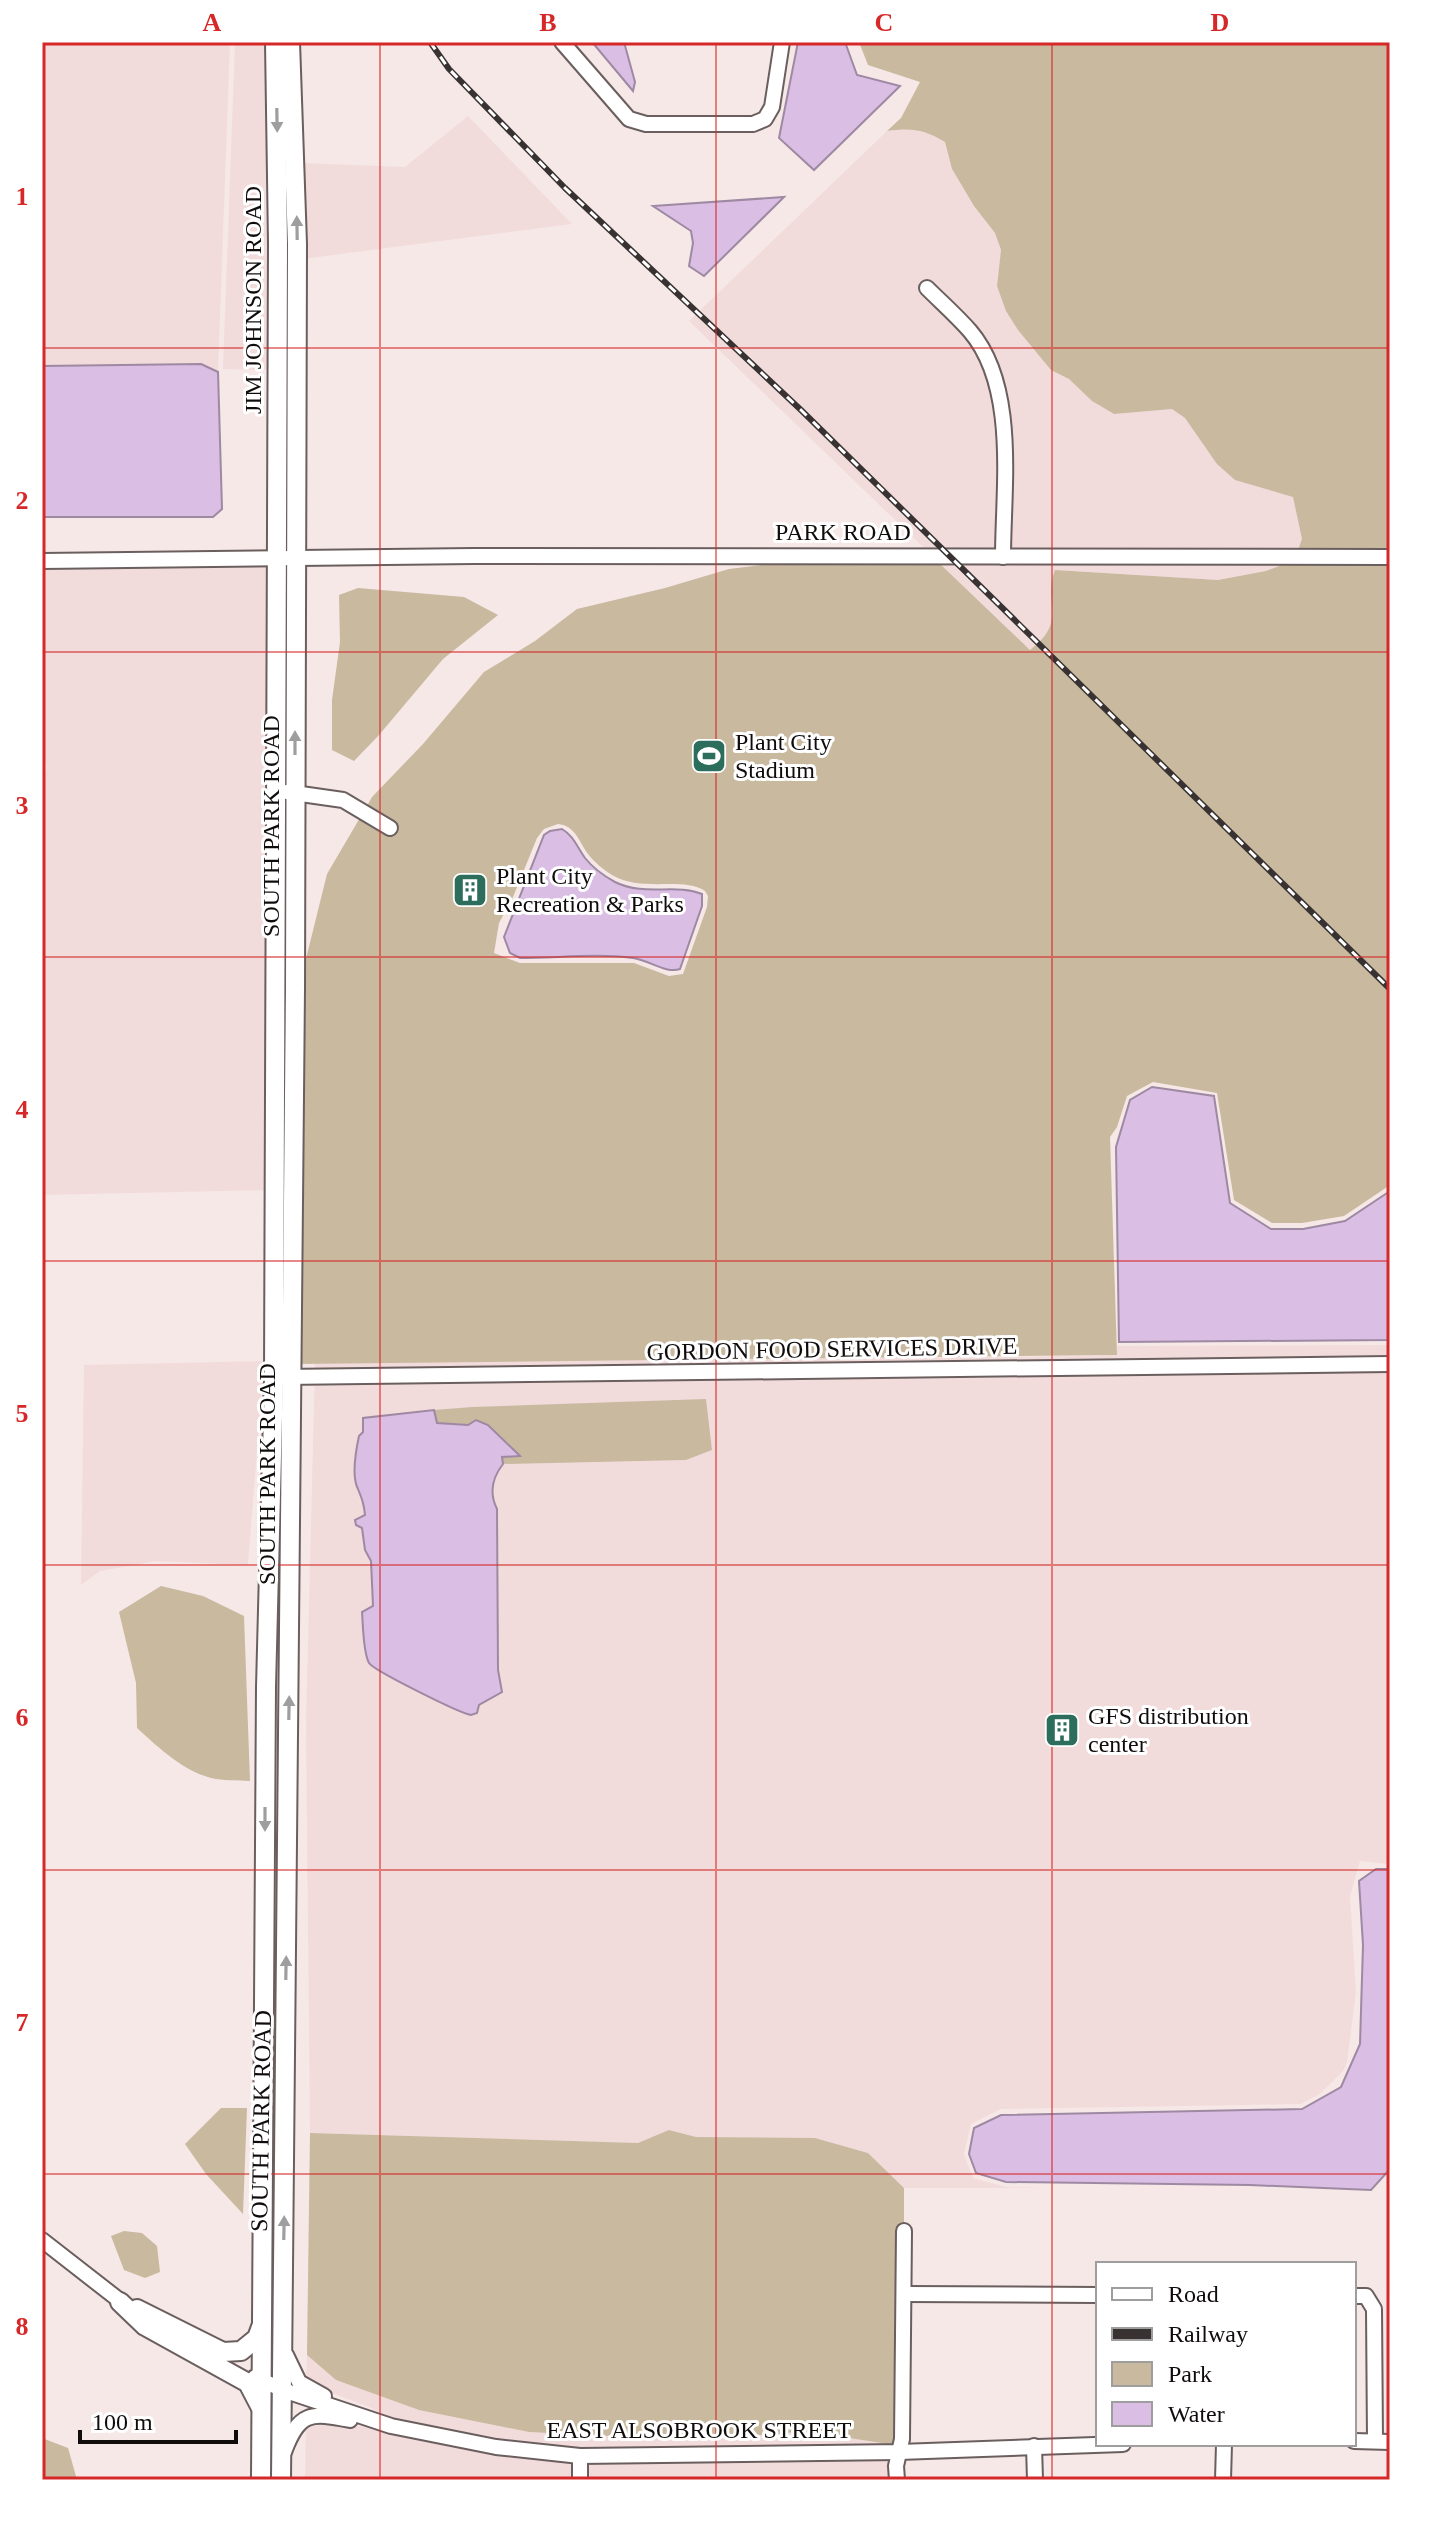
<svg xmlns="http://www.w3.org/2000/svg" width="1432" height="2522" font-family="'Times New Roman',serif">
<rect width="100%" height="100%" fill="#f6e8e7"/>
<!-- built -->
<g fill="#f2dbdb" fill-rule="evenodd">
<polygon points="42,42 230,42 218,372 42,371"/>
<polygon points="235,42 270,42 272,370 223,369"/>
<polygon points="468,116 572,224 302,259 301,163 405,167"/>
<polygon points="905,129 927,131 945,142 952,169 974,206 995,233 1001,251 997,286 1018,330 1092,401 1114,414 1172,409 1185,418 1201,440 1293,497 1302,539 1298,550 926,550 689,321 887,131"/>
<polygon points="938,562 1287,563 1267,571 1218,580 1056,570 1054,622 1040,642 1030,650"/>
<polygon points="271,564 269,1190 42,1195 42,777 47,768 42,746 42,567"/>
<path d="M1390,1345V1864L1360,1861L1350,1896L1356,1992L1347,2062L1343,2071L1321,2093L1301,2104L1001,2109L971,2124L964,2154L973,2178L1006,2187L1043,2188H904L868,2153L815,2138L696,2137L670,2130L638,2143L310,2133L306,1724L315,1363L1091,1356L1116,1355L1117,1346ZM706,1400L712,1450L686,1460L503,1464L495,1474L491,1496L497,1509L498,1670L502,1692L478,1705H442L426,1694L377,1670L362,1612L373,1606L371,1561L365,1550L362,1528L355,1520L365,1515L364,1500L356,1481V1450L359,1436L363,1433V1418L472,1407Z"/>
<polygon points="264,1361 248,1565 156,1561 100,1571 81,1585 84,1365"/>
<polygon points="307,2355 336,2380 419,2410 529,2432 609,2436 772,2435 803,2431 895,2445 580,2450 497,2441 392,2419 369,2407 316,2387 306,2380"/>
<polygon points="321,2420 574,2461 575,2480 305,2480 306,2425"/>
<polygon points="893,2458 891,2480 585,2480 585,2462"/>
</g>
<!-- green -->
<g fill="#c8b99f" fill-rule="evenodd">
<path d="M859,42H1390V550H1298L1302,539L1293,497L1235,480L1217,464L1185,418L1172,409L1114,414L1092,401L1069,379L1051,370L1018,330L1006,311L997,286L1001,250L995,233L974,206L952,169L945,142C923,129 912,128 887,131L901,118L920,82L868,65Z"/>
<path d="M938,562L1030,650C1069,620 1042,604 1055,570L1218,580L1266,571L1287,563H1390V1185L1344,1216L1302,1223H1272L1234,1200L1217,1093L1153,1082L1127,1096L1117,1127L1110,1137L1117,1355L297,1364L301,979L327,874L361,816L392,836L397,825L367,806L372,797L423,744L484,672L535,641L577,609L665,588L729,569L779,563ZM558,824C576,826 579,842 588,854C594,862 604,870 612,875C643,893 682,876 705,891L708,896L707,907L683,974L669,976L634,963H520L494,953L499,923L513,897L537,838L544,829Z"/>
<polygon points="358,588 464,597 498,615 443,659 379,735 354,761 332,750 332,700 340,642 339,595"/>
<polygon points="706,1399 712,1450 686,1460 503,1464 502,1457 519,1456 488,1425 437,1423 434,1410 472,1407"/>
<path d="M161,1586L203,1596L244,1616L250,1781C237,1780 223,1781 211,1778C182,1770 159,1748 137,1728L136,1683L119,1612Z"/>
<polygon points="221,2108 247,2108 243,2214 206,2174 185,2144"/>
<polygon points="669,2130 696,2137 815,2138 868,2153 904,2188 904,2225 899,2226 895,2445 803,2431 772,2435 609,2436 529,2432 419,2410 336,2380 307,2355 310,2133 638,2143"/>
<polygon points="124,2231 142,2233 157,2246 160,2272 145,2278 124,2270 111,2236"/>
<polygon points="42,2438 68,2448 77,2480 42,2480"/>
</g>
<!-- water -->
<g fill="#dbbee4" stroke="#9e89a3" stroke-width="2">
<polygon points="592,42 624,42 635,82 633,91"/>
<polygon points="798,42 845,42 857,75 900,86 814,170 779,138"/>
<polygon points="784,197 704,276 689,266 693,243 691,231 653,206"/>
<polygon points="201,364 218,372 222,509 213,517 42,517 42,366"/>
<path d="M562,829C574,836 577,847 585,858C593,868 604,876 615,882C645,897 675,883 702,894V906L680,969C666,974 649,960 633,958C596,953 558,958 520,958L510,953L504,937L544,835L550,831Z"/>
<polygon points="1152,1087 1214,1096 1230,1203 1271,1229 1303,1229 1345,1221 1390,1191 1390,1340 1119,1342 1116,1147 1130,1100"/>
<path d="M434,1410L437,1423L468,1425L476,1420L488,1425L520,1456L502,1457L503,1464C492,1478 489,1493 497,1509L498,1670L502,1692L479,1705L477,1713L471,1715C459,1713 373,1670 369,1663C363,1652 363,1624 362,1612L373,1606L371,1561L365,1550L362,1528L356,1525L355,1520L365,1515C364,1504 362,1499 358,1489C351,1476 356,1450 359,1436L363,1432V1418Z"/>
<polygon points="1376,1869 1390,1869 1390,2169 1371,2190 1250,2185 1006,2182 976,2173 969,2154 974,2128 1001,2115 1302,2109 1341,2087 1360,2044 1363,1945 1359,1881"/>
</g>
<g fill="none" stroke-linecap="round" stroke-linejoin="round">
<!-- minor casing -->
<g stroke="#6a5f5e" stroke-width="18">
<g id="minor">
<polyline points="562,42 629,119 646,124 753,124 765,119 772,107 782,42"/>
<path d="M927,288C941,302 957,316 970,331C1018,387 1003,488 1003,557"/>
<polyline points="42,561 474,556 1390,557"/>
<polyline points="287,792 343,800 390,828"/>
<polyline points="283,1377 1390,1364"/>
<polyline points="42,2240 128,2307"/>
<polyline points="904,2294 1098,2295"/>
<polyline points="1354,2296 1366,2296 1374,2309 1375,2441"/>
<polyline points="286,2355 299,2382 324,2396"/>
<polyline points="255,2377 283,2390 391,2426 496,2447 580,2456 899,2452 1123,2444"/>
<polyline points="1354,2441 1390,2442"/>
<polyline points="1034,2446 1035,2480"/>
<path d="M284,2452C299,2412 310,2412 350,2420"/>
<polyline points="580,2456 580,2480"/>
<polyline points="897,2480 896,2466 902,2439 904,2231"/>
<polyline points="1223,2480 1224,2444"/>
</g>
</g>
<!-- major casing -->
<g stroke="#6a5f5e" stroke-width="22">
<g id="major">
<polyline points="120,2302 145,2326 248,2383 260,2406"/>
<polyline points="137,2309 223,2352 241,2351 257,2338 261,2327"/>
<polyline points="261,2480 266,1687 274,1377 278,244 275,42"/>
<polyline points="281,2480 295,989 297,244 290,42"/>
</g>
</g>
<!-- minor -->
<use href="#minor" stroke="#fff" stroke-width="14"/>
<!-- major -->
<use href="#major" stroke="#fff" stroke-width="18"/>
<!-- rail casing -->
<g stroke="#383332" stroke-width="6">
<polyline id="rail" points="430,42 449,69 565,188 801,410 1390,989"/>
</g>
<!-- rail -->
<use href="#rail" stroke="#fff" stroke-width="3" stroke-dasharray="9" stroke-linecap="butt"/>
</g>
<!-- one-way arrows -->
<defs><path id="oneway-solid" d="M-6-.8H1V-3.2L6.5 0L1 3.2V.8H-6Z" transform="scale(2)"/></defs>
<g fill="#9f9e9e">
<use href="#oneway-solid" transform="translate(277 120) rotate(89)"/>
<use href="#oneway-solid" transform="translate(297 228) rotate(-91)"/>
<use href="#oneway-solid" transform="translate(295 743) rotate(-90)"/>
<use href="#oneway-solid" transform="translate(289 1708) rotate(-89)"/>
<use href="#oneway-solid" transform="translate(265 1819) rotate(90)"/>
<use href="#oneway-solid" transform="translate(286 1968) rotate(-89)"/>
<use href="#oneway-solid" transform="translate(284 2228) rotate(-89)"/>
</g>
<!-- grid -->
<path fill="none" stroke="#d62828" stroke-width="2" stroke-opacity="0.55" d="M380,42V2480M716,42V2480M1052,42V2480M42,348H1390M42,652H1390M42,957H1390M42,1261H1390M42,1565H1390M42,1870H1390M42,2174H1390"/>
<!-- icons -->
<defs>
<g id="stadium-square" transform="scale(1.8)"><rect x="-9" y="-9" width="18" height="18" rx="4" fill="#2d6d5b" stroke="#fff"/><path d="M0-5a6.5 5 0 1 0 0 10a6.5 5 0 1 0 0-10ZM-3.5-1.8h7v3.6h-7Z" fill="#fff"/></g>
<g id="building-square" transform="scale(1.8)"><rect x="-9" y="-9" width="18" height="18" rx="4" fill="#2d6d5b" stroke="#fff"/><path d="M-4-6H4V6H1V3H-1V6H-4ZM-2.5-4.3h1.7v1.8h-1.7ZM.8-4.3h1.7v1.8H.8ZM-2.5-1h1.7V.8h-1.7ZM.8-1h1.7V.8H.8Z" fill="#fff"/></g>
</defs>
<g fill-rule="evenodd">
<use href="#stadium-square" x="709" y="756"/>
<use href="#building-square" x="470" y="890"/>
<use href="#building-square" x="1062" y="1730"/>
</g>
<g text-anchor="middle" stroke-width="6" stroke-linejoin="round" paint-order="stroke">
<!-- street labels -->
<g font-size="24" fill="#100c0c" stroke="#fff">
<text transform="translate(253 300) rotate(-90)" y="8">JIM JOHNSON ROAD</text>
<text x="843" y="540">PARK ROAD</text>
<text transform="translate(271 826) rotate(-90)" y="8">SOUTH PARK ROAD</text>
<text transform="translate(832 1349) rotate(-1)" y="8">GORDON FOOD SERVICES DRIVE</text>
<text transform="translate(267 1474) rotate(-90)" y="8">SOUTH PARK ROAD</text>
<text transform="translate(261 2121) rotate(-89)" y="8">SOUTH PARK ROAD</text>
<text x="699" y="2438">EAST ALSOBROOK STREET</text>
</g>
<!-- poi labels -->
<g font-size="24" fill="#100c0c" stroke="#fff" text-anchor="start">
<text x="735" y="750">Plant City<tspan x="735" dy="28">Stadium</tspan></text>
<text x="496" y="884">Plant City<tspan x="496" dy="28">Recreation &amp; Parks</tspan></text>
<text x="1088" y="1724">GFS distribution<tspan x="1088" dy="28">center</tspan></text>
</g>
</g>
<!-- border -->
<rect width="1432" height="2522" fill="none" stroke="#ffffff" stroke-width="88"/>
<!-- legend -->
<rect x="1096" y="2262" width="260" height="184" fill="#ffffff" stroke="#9f9e9e" stroke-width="2"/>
<rect x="1112" y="2288" width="40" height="12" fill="#ffffff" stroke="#9f9e9e" stroke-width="2"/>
<text x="1168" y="2302" font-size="24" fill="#100c0c">Road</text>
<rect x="1112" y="2328" width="40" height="12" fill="#383332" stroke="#9f9e9e" stroke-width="2"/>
<text x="1168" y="2342" font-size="24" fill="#100c0c">Railway</text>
<rect x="1112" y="2362" width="40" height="24" fill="#c8b99f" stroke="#9f9e9e" stroke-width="2"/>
<text x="1168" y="2382" font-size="24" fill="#100c0c">Park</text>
<rect x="1112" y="2402" width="40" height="24" fill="#dbbee4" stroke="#9f9e9e" stroke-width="2"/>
<text x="1168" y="2422" font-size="24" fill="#100c0c">Water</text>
<!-- scale -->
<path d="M80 2430v12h156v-12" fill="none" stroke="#100c0c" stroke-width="4"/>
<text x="92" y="2430" font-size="24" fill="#100c0c" stroke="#ffffff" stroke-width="6" paint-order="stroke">100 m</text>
<rect x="44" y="44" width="1344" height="2434" fill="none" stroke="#d62828" stroke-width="3"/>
<g font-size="26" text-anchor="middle" font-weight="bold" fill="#d62828">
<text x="212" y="31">A</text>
<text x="548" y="31">B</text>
<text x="884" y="31">C</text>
<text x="1220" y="31">D</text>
<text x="22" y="205">1</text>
<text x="22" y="509">2</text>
<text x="22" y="814">3</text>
<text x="22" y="1118">4</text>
<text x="22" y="1422">5</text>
<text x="22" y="1726">6</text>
<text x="22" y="2031">7</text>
<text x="22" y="2335">8</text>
</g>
</svg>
